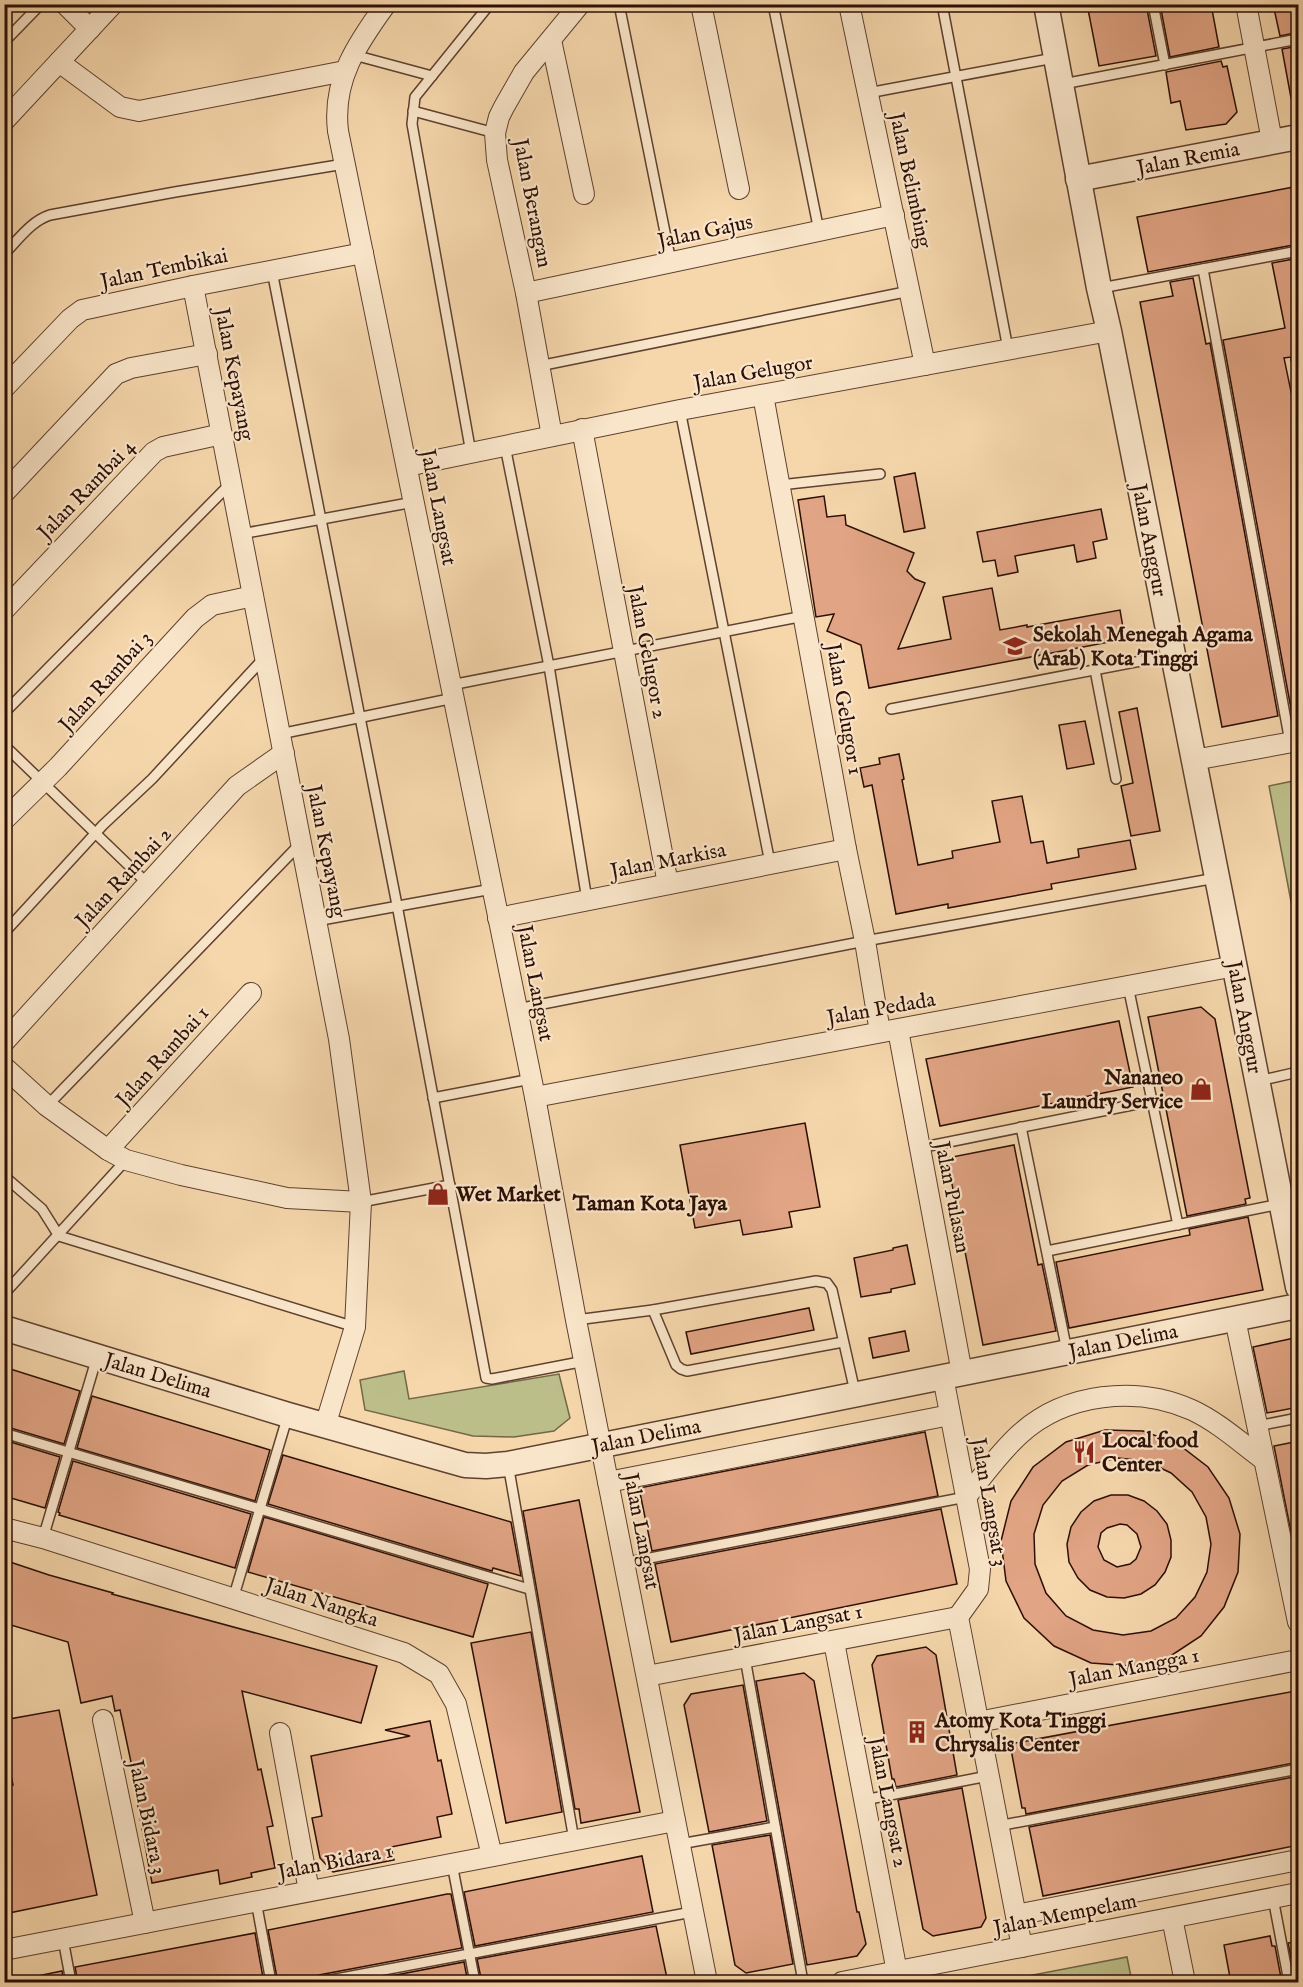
<svg xmlns="http://www.w3.org/2000/svg" width="1303" height="1987" font-family="'IM FELL English',serif">
<rect width="100%" height="100%" fill="#f6d7ac"/>
<filter id="stains"><feTurbulence type="fractalNoise" baseFrequency=".00333" numOctaves="4"/><feColorMatrix values="0 0 0 0 .2 0 0 0 0 .09 0 0 0 0 .02 0 0 0 .5 -.17"/></filter>
<radialGradient id="worn" r=".72"><stop offset=".6" stop-color="#630" stop-opacity="0"/><stop offset="1" stop-color="#630" stop-opacity=".3"/></radialGradient>
<!-- green -->
<g fill="#bcbe89" stroke="#746647" stroke-width="1.5">
<polygon points="1298,780 1298,938 1269,786"/>
<polygon points="404,1371 409,1399 559,1374 570,1418 554,1431 514,1437 473,1436 365,1410 360,1380"/>
<polygon points="1127,1957 1132,1982 997,1982"/>
</g>
<!-- building -->
<g fill="#e1a484" stroke="#2c0f05" stroke-width="1.5" fill-rule="evenodd">
<polygon points="1087,4 1146,4 1156,56 1099,66"/>
<polygon points="1160,4 1211,4 1219,47 1170,57"/>
<polygon points="1273,4 1299,4 1299,32 1280,36"/>
<polygon points="1299,46 1299,97 1291,98 1282,49"/>
<polygon points="1221,61 1223,67 1227,66 1237,112 1226,124 1186,130 1180,101 1171,103 1166,72"/>
<polygon points="1299,186 1299,244 1148,272 1137,217"/>
<polygon points="1299,258 1299,360 1291,361 1291,357 1284,358 1299,430 1299,712 1292,714 1223,340 1285,328 1272,263"/>
<polygon points="1193,278 1206,344 1210,343 1278,716 1222,727 1140,302 1173,296 1170,282"/>
<polygon points="915,473 925,528 904,532 894,477"/>
<polygon points="824,496 827,517 845,515 846,525 914,553 907,571 915,579 925,583 898,649 951,639 943,597 992,588 1000,630 1027,625 1027,627 1120,610 1125,639 869,688 861,645 827,631 834,614 816,617 798,500"/>
<polygon points="1101,509 1107,539 1093,542 1096,558 1077,562 1074,545 1015,556 1018,572 998,576 995,560 983,562 977,532"/>
<polygon points="1137,708 1160,831 1131,836 1121,786 1133,783 1119,712"/>
<polygon points="1085,721 1094,764 1067,769 1059,725"/>
<polygon points="899,754 904,779 902,780 918,865 953,858 952,851 1000,842 992,801 1022,796 1031,843 1043,841 1047,863 1079,857 1078,849 1130,840 1136,869 1051,884 1052,889 948,908 948,904 896,914 872,785 864,787 860,768 880,764 879,758"/>
<polygon points="1201,1007 1215,1019 1250,1198 1245,1199 1246,1204 1187,1216 1148,1017"/>
<polygon points="1119,1021 1133,1087 940,1126 926,1059"/>
<polygon points="805,1123 820,1207 789,1212 792,1227 743,1235 740,1220 695,1228 680,1145"/>
<polygon points="1014,1145 1038,1265 1042,1264 1056,1331 983,1345 947,1158"/>
<polygon points="1248,1217 1263,1290 1069,1328 1056,1262 1190,1235 1189,1229"/>
<polygon points="907,1245 915,1284 891,1289 891,1292 861,1297 854,1258 893,1250 893,1248"/>
<polygon points="809,1308 814,1330 691,1354 686,1332"/>
<polygon points="905,1331 909,1351 873,1358 869,1338"/>
<polygon points="1299,1337 1299,1407 1267,1413 1253,1347"/>
<polygon points="4,1367 80,1391 64,1444 4,1426"/>
<polygon points="92,1396 270,1450 255,1501 77,1448"/>
<path d="M1105,1430L1143,1431L1178,1444L1208,1467L1229,1498L1240,1534L1238,1572L1224,1607L1201,1636L1169,1657L1132,1666L1091,1663L1054,1646L1024,1618L1006,1581L1001,1541L1011,1501L1033,1467L1066,1442ZM1118,1458L1146,1461L1171,1473L1192,1492L1206,1517L1211,1544L1207,1572L1195,1597L1176,1618L1151,1631L1123,1635L1093,1630L1066,1616L1046,1593L1035,1564L1034,1534L1043,1505L1062,1481L1088,1465Z"/>
<polygon points="925,1432 938,1496 652,1551 639,1488"/>
<polygon points="4,1440 60,1457 45,1508 4,1496"/>
<polygon points="1299,1441 1299,1536 1292,1537 1274,1446"/>
<polygon points="283,1455 511,1522 521,1576 493,1568 492,1571 268,1504"/>
<polygon points="73,1461 251,1514 235,1568 59,1515 60,1513 58,1512"/>
<path d="M1111,1495H1128L1144,1501L1157,1511L1167,1524L1171,1540V1557L1165,1572L1155,1585L1141,1594L1124,1598L1107,1597L1090,1590L1078,1578L1069,1562L1067,1544L1071,1527L1081,1512L1094,1501ZM1120,1524L1127,1525L1137,1534L1141,1547L1136,1559L1130,1564L1117,1567L1104,1560L1098,1547L1101,1533L1107,1528Z"/>
<polygon points="579,1500 640,1812 581,1823 579,1809 575,1809 523,1511"/>
<polygon points="941,1509 957,1584 671,1642 655,1564"/>
<polygon points="264,1517 488,1584 473,1637 248,1572"/>
<polygon points="4,1560 49,1575 113,1593 112,1594 377,1666 361,1723 242,1691 258,1770 261,1769 273,1826 267,1827 275,1868 251,1873 252,1877 220,1884 218,1870 152,1883 130,1763 131,1762 120,1710 115,1711 112,1696 81,1703 68,1642 4,1623"/>
<polygon points="531,1632 562,1812 506,1823 471,1643"/>
<polygon points="926,1647 936,1655 957,1775 896,1787 894,1779 892,1779 872,1665 877,1656"/>
<polygon points="804,1673 814,1681 857,1912 859,1912 866,1944 857,1956 807,1965 756,1681"/>
<polygon points="743,1685 767,1821 709,1832 684,1705 691,1694"/>
<polygon points="1295,1691 1299,1709 1299,1762 1026,1814 1025,1808 1022,1808 1010,1744"/>
<polygon points="59,1710 97,1895 4,1914 4,1787 13,1785 4,1741 4,1720"/>
<polygon points="430,1721 438,1761 441,1760 452,1814 437,1817 441,1837 391,1847 394,1860 333,1872 320,1858 312,1818 322,1816 311,1756 410,1736 385,1730"/>
<polygon points="1299,1776 1299,1845 1043,1896 1029,1827"/>
<polygon points="962,1788 986,1918 981,1927 933,1936 923,1929 898,1800"/>
<polygon points="770,1835 793,1964 746,1973 735,1965 712,1845"/>
<polygon points="642,1856 653,1912 475,1946 464,1892"/>
<polygon points="447,1894 451,1894 462,1948 319,1975 315,1977 313,1983 278,1983 268,1930"/>
<polygon points="656,1926 668,1983 482,1983 477,1959"/>
<polygon points="255,1933 264,1983 78,1983 75,1967"/>
<polygon points="1270,1936 1272,1946 1275,1946 1282,1983 1231,1983 1224,1945"/>
<polygon points="1299,1941 1299,1983 1296,1983 1288,1943"/>
<polygon points="464,1962 468,1983 354,1983"/>
<polygon points="62,1971 64,1983 38,1983 37,1976"/>
</g>
<g fill="none" stroke-linecap="round" stroke-linejoin="round">
<!-- service casing -->
<g stroke="#5e412f" stroke-width="12">
<g id="service">
<polyline points="619,4 671,262"/>
<polyline points="773,4 819,231"/>
<polyline points="942,4 1008,349"/>
<polyline points="1153,4 1165,65"/>
<polyline points="4,42 41,4"/>
<polyline points="354,55 432,76"/>
<polyline points="1063,84 1298,39"/>
<polyline points="868,93 1054,58"/>
<polyline points="413,111 495,133"/>
<path d="M4,254C18,240 31,221 50,215L175,192L344,164"/>
<polyline points="1203,269 1290,742"/>
<polyline points="272,271 397,905 486,1378 492,1379 585,1361"/>
<polyline points="1101,288 1298,251"/>
<polyline points="539,366 910,291"/>
<polyline points="680,410 770,863"/>
<polyline points="505,446 549,666 587,900"/>
<polyline points="471,453 412,124 415,97 490,4"/>
<polyline points="780,485 880,474"/>
<polyline points="241,534 414,502"/>
<polyline points="1095,670 1116,779"/>
<polyline points="451,685 804,616"/>
<polyline points="891,709 1172,655"/>
<polyline points="4,713 230,484"/>
<polyline points="280,734 454,698"/>
<polyline points="4,745 148,884"/>
<polyline points="316,921 492,889"/>
<polyline points="4,933 103,825 152,779 264,658"/>
<polyline points="1128,986 1178,1225"/>
<polyline points="517,1009 865,941 1216,878"/>
<polyline points="1258,1081 1298,1072"/>
<polyline points="433,1098 531,1079"/>
<polyline points="47,1106 300,844"/>
<polyline points="1021,1127 1067,1351"/>
<polyline points="919,1148 1152,1101"/>
<polyline points="4,1176 42,1209 59,1236 355,1327"/>
<polyline points="361,1202 450,1185"/>
<polyline points="1047,1251 1280,1204"/>
<polyline points="4,1294 126,1160"/>
<polyline points="653,1310 676,1365 681,1369 687,1371 843,1342"/>
<polyline points="576,1320 653,1310 816,1281 827,1283 832,1290 855,1392"/>
<polyline points="1257,1426 1298,1418"/>
<polyline points="4,1433 529,1589"/>
<polyline points="508,1464 574,1840"/>
<polyline points="43,1538 97,1357"/>
<polyline points="624,1563 966,1497"/>
<polyline points="233,1599 288,1415"/>
<polyline points="745,1658 803,1982"/>
<polyline points="864,1800 988,1776"/>
<polyline points="998,1826 1298,1769"/>
<polyline points="680,1844 775,1827"/>
<polyline points="452,1864 475,1982"/>
<polyline points="1273,1898 1289,1982"/>
<polyline points="256,1901 271,1982"/>
<polyline points="63,1939 71,1982"/>
<polyline points="320,1982 692,1912"/>
</g>
</g>
<!-- minor casing -->
<g stroke="#5e412f" stroke-width="22">
<g id="minor">
<polyline points="65,4 90,29"/>
<path d="M386,4C357,44 332,80 338,131L535,1097L576,1320L707,1982"/>
<polyline points="701,4 739,189"/>
<polyline points="849,4 925,365"/>
<polyline points="1246,4 1272,141"/>
<polyline points="551,40 584,194"/>
<polyline points="59,62 120,107 139,111 345,71"/>
<polyline points="4,121 113,4"/>
<polyline points="193,286 339,1039 361,1202 355,1327 325,1426"/>
<polyline points="526,293 894,215"/>
<polyline points="4,388 70,319 82,310 193,286 363,253"/>
<polyline points="763,395 846,849 865,941 880,1032"/>
<polyline points="582,429 668,884"/>
<polyline points="552,436 526,293 497,160 495,133 499,117 504,107 524,72 580,4"/>
<polyline points="407,466 680,410 1109,331"/>
<polyline points="4,493 116,374 131,368 207,354"/>
<polyline points="4,610 154,452 163,447 222,434"/>
<polyline points="1194,760 1298,741"/>
<polyline points="4,820 58,767 195,618 212,605 253,596"/>
<polyline points="498,918 846,849"/>
<polyline points="898,1030 962,1373"/>
<polyline points="4,1042 237,786 284,753"/>
<polyline points="4,1067 47,1106 108,1150 126,1160 181,1175 287,1198 361,1202"/>
<polyline points="535,1097 1235,966"/>
<polyline points="108,1150 251,993"/>
<polyline points="1235,1319 1298,1622"/>
<polyline points="943,1377 980,1569 978,1589 958,1617 1022,1947"/>
<polyline points="608,1482 950,1415"/>
<path d="M966,1497C983,1476 999,1453 1020,1434C1065,1393 1137,1385 1192,1410C1218,1422 1241,1443 1264,1460"/>
<polyline points="4,1528 43,1538 404,1653 439,1674 456,1704 492,1856"/>
<polyline points="834,1642 897,1972"/>
<polyline points="647,1676 958,1617"/>
<polyline points="103,1720 145,1923"/>
<polyline points="978,1722 1298,1660"/>
<polyline points="280,1733 309,1891"/>
<polyline points="1016,1915 1298,1860"/>
<polyline points="1172,1918 1185,1982"/>
<polyline points="4,1950 675,1821"/>
<polyline points="842,1982 1298,1893"/>
</g>
</g>
<!-- tertiary casing -->
<g stroke="#5e412f" stroke-width="27">
<g id="tertiary">
<polyline points="1046,4 1099,288 1109,331 1298,1287"/>
<polyline points="1078,179 1298,137"/>
<polyline points="4,1328 288,1415 465,1465 486,1466 508,1464 1298,1306"/>
</g>
</g>
<!-- service -->
<use href="#service" stroke="#f9e5c9" stroke-width="9"/>
<!-- minor -->
<use href="#minor" stroke="#f9e5c9" stroke-width="20"/>
<!-- tertiary -->
<use href="#tertiary" stroke="#f9e5c9" stroke-width="24"/>
</g>
<!-- icons -->
<defs>
<g id="school-bare" transform="scale(1.8)"><path d="M0-5L7-2L0 1L-7-2ZM-4 1L0 2.5L4 1V4Q0 6-4 4Z" fill="#8f2418" stroke="#f9e5c9" stroke-width="2.5" paint-order="stroke"/></g>
<g id="shop-bare" transform="scale(1.8)"><path d="M-5-2.5h2.3a2.7 3.5 0 0 1 5.4 0H5L5.5 6h-11ZM-1.5-2.5h3a1.5 2.3 0 0 0-3 0Z" fill="#8f2418" stroke="#f9e5c9" stroke-width="2.5" paint-order="stroke"/></g>
<g id="restaurant-bare" transform="scale(1.8)"><path d="M-5-6h1v4h1v-4h1v4h1v-4h1v5L-1.5 .5V6h-2V.5L-5-1ZM5-6V6H3V1.5H1.5Q1.5-4 5-6Z" fill="#8f2418" stroke="#f9e5c9" stroke-width="2.5" paint-order="stroke"/></g>
<g id="building-bare" transform="scale(1.8)"><path d="M-4-6H4V6H1V3H-1V6H-4ZM-2.5-4.3h1.7v1.8h-1.7ZM.8-4.3h1.7v1.8H.8ZM-2.5-1h1.7V.8h-1.7ZM.8-1h1.7V.8H.8Z" fill="#8f2418" stroke="#f9e5c9" stroke-width="2.5" paint-order="stroke"/></g>
</defs>
<g fill-rule="evenodd">
<use href="#school-bare" x="1015" y="646"/>
<use href="#shop-bare" x="1201" y="1089"/>
<use href="#shop-bare" x="438" y="1194"/>
<use href="#restaurant-bare" x="1084" y="1452"/>
<use href="#building-bare" x="917" y="1732"/>
</g>
<g text-anchor="middle" stroke-width="4.5" stroke-linejoin="round" paint-order="stroke">
<!-- street labels -->
<g font-size="21" fill="#2c0f05" stroke="#f9e5c9">
<text transform="translate(1188 158) rotate(-11)" y="7">Jalan Remia</text>
<text transform="translate(911 180) rotate(78)" y="7">Jalan Belimbing</text>
<text transform="translate(533 203) rotate(79)" y="7">Jalan Berangan</text>
<text transform="translate(705 231) rotate(-12)" y="7">Jalan Gajus</text>
<text transform="translate(164 268) rotate(-12)" y="7">Jalan Tembikai</text>
<text transform="translate(753 372) rotate(-10)" y="7">Jalan Gelugor</text>
<text transform="translate(235 374) rotate(79)" y="7">Jalan Kepayang</text>
<text transform="translate(86 489) rotate(-46)" y="7">Jalan Rambai 4</text>
<text transform="translate(439 507) rotate(79)" y="7">Jalan Langsat</text>
<text transform="translate(1150 540) rotate(79)" y="7">Jalan Anggur</text>
<text transform="translate(648 652) rotate(79)" y="7">Jalan Gelugor 2</text>
<text transform="translate(105 681) rotate(-48)" y="7">Jalan Rambai 3</text>
<text transform="translate(845 709) rotate(80)" y="7">Jalan Gelugor 1</text>
<text transform="translate(327 851) rotate(79)" y="7">Jalan Kepayang</text>
<text transform="translate(668 860) rotate(-11)" y="7">Jalan Markisa</text>
<text transform="translate(123 877) rotate(-47)" y="7">Jalan Rambai 2</text>
<text transform="translate(536 983) rotate(79)" y="7">Jalan Langsat</text>
<text transform="translate(881 1008) rotate(-10)" y="7">Jalan Pedada</text>
<text transform="translate(1245 1017) rotate(79)" y="7">Jalan Anggur</text>
<text transform="translate(162 1056) rotate(-48)" y="7">Jalan Rambai 1</text>
<text transform="translate(953 1197) rotate(79)" y="7">Jalan Pulasan</text>
<text transform="translate(1123 1341) rotate(-11)" y="7">Jalan Delima</text>
<text transform="translate(158 1375) rotate(17)" y="7">Jalan Delima</text>
<text transform="translate(646 1436) rotate(-11)" y="7">Jalan Delima</text>
<text transform="translate(990 1502) rotate(80)" y="7">Jalan Langsat 3</text>
<text transform="translate(642 1531) rotate(79)" y="7">Jalan Langsat</text>
<text transform="translate(322 1602) rotate(18)" y="7">Jalan Nangka</text>
<text transform="translate(798 1623) rotate(-11)" y="7">Jalan Langsat 1</text>
<text transform="translate(1134 1667) rotate(-11)" y="7">Jalan Mangga 1</text>
<text transform="translate(889 1802) rotate(79)" y="7">Jalan Langsat 2</text>
<text transform="translate(148 1817) rotate(78)" y="7">Jalan Bidara 3</text>
<text transform="translate(335 1861) rotate(-11)" y="7">Jalan Bidara 1</text>
<text transform="translate(1065 1914) rotate(-11)" y="7">Jalan Mempelam</text>
</g>
<!-- poi labels -->
<g font-size="21" font-weight="bold" fill="#2c0f05" stroke="#f9e5c9" text-anchor="start">
<text x="1033" y="641">Sekolah Menegah Agama<tspan x="1033" dy="24">(Arab) Kota Tinggi</tspan></text>
<text x="1183" y="1084" text-anchor="end">Nananeo<tspan x="1183" dy="24">Laundry Service</tspan></text>
<text x="456" y="1201">Wet Market</text>
<text x="1102" y="1447">Local food<tspan x="1102" dy="24">Center</tspan></text>
<text x="935" y="1727">Atomy Kota Tinggi<tspan x="935" dy="24">Chrysalis Center</tspan></text>
</g>
<!-- neighbourhood labels -->
<g font-size="22" font-weight="bold" fill="#2c0f05" stroke="#f9e5c9">
<text x="650" y="1210">Taman Kota Jaya</text>
</g>
</g>
<!-- margin -->
<rect width="1303" height="1987" fill="none" stroke="#f6d7ac" stroke-width="24"/>
<rect x="6" y="6" width="1291" height="1975" fill="none" stroke="#2c0f05" stroke-width="3"/>
<rect x="12" y="12" width="1279" height="1963" fill="none" stroke="#2c0f05" stroke-width="1.5"/>
<rect width="100%" height="100%" filter="url(#stains)"/>
<rect width="100%" height="100%" fill="url(#worn)"/>
</svg>
